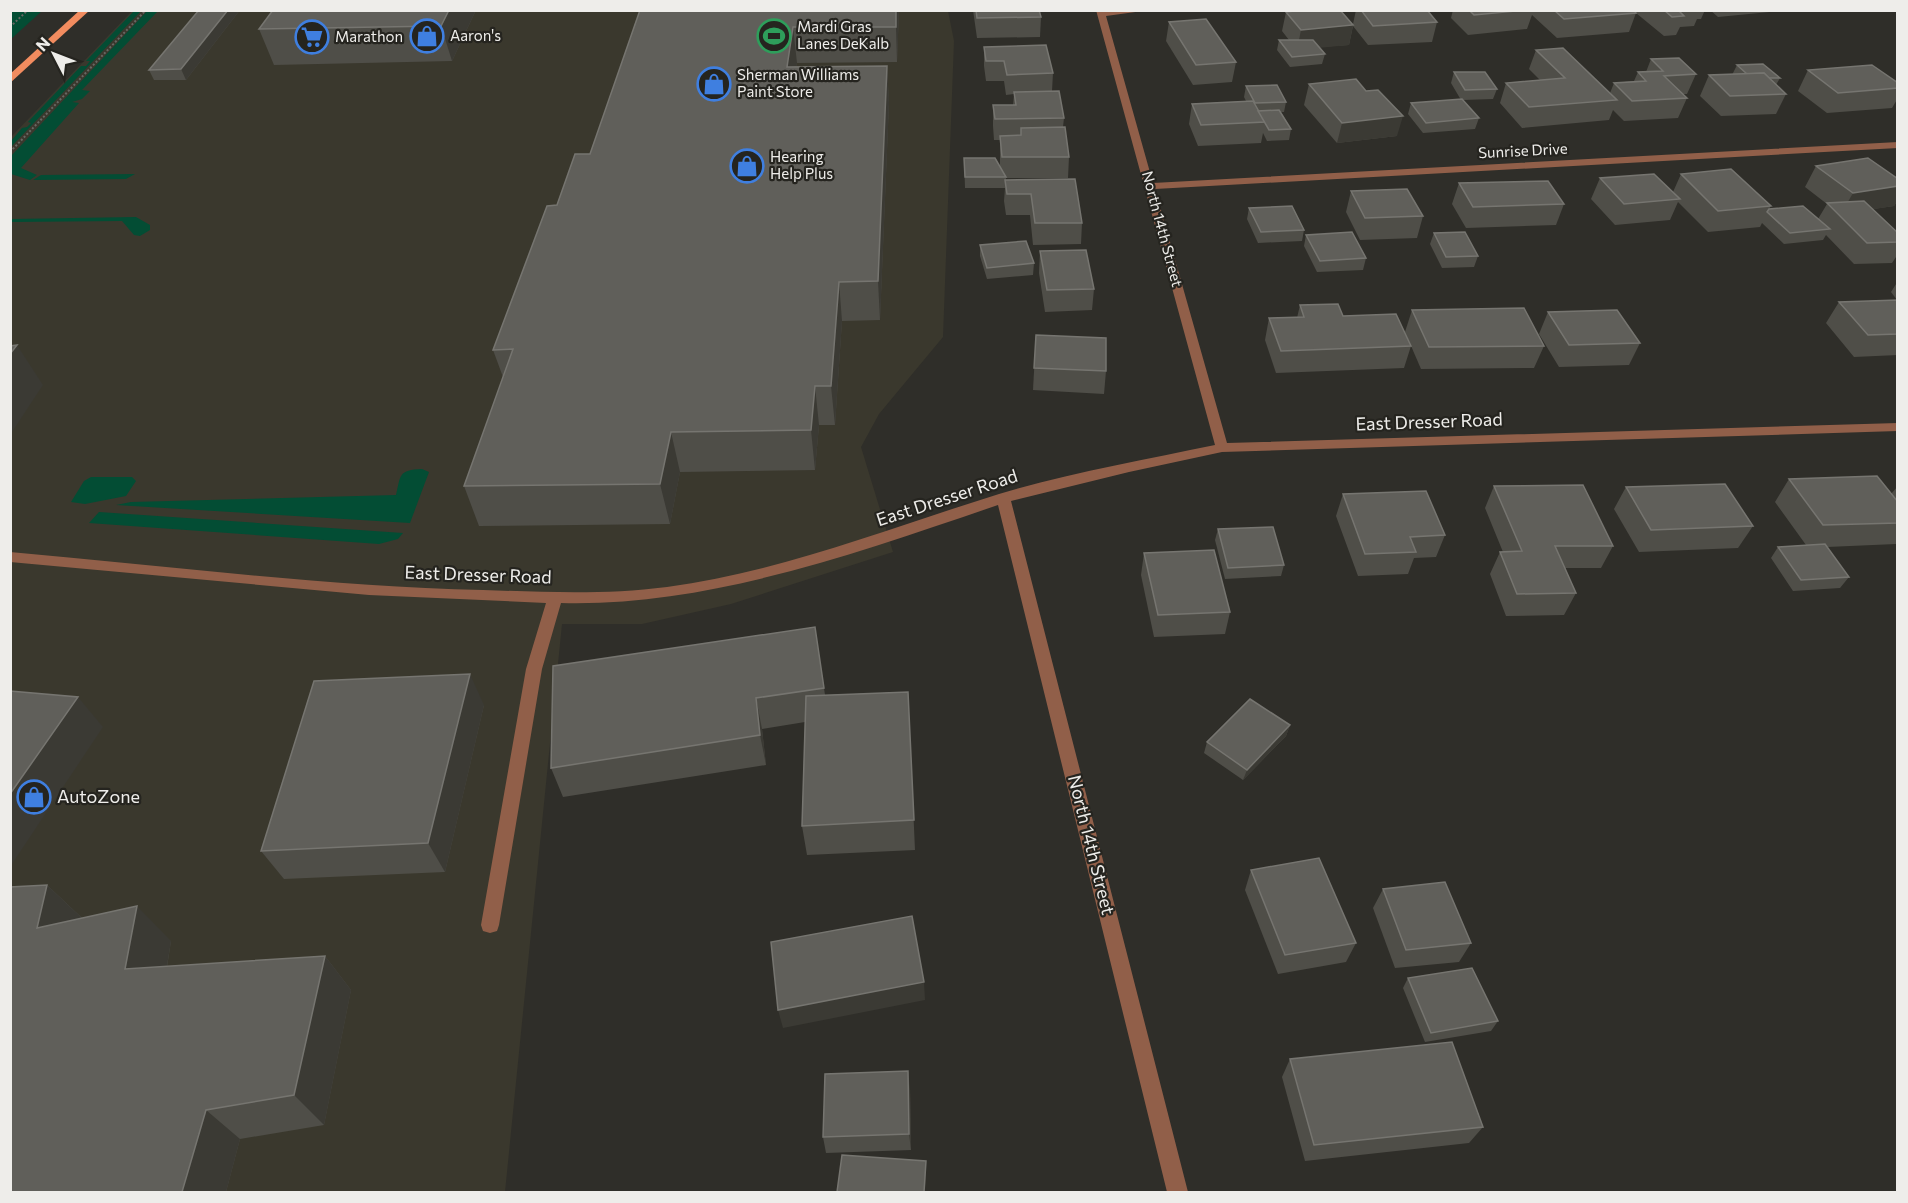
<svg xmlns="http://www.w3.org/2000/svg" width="1908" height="1203" font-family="Commissioner,sans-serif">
<rect width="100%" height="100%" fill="#2f2e29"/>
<!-- built -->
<polygon fill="#3a382d" points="132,11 948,11 954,41 943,337 879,414 861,447 893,552 731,604 642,624 562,624 505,1192 11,1192 10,138"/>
<!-- green -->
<g fill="#034d34">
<polygon points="11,10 42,10 42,11 11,39"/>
<polygon points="148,10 158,11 82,90 90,91 82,99 72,102 79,103 21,168 37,175 30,180 11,174 11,156"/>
<polygon points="134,11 141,11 11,147 11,141 22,128 27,127 31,123 28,122 81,66 86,66 90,61 86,61"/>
<polygon points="135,174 126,179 33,180 41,175"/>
<polygon points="136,217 150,225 150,230 140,236 134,235 122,221 10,222 11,219"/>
<path d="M422,469L429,472L410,523L116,505L131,502L396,495C401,475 398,470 422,469Z"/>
<polygon points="91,477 132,477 136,481 126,496 85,504 71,502 84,481"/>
<polygon points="99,512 403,533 398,539 379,544 89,523"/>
</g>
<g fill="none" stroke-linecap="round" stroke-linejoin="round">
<!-- path -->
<g stroke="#686763" stroke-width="2" stroke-dasharray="2 2" stroke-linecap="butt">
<polyline points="10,27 28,10"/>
<polyline points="10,152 146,10"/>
</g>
<!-- minor -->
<path fill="#915f49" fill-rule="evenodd" d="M1096,10H1150L1106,16L1153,183L1898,142V148L1155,189L1227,443L1898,423V431L1222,452L1129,472L1011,501L1188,1192H1167L998,505C860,552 708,607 561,603L542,669L499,925L497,931L490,933L483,931L481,925L526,669L546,603L369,595L10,562V552C167,566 325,586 483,590C545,592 605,595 667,587C781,572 889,528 999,494C1069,473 1143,460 1215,445Z"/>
<!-- major -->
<polygon fill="#f28c5f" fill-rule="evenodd" points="80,10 90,10 10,83 10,74"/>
</g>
<!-- wall -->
<g fill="#4f4e48">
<polygon points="199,10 240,10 186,80 154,80 149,70"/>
<polygon points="476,10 452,61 274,65 259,29"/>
<polygon points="640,10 899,10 897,62 797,63 796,67 887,66 889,103 880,320 842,321 835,425 819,425 815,470 680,472 670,524 479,526 464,486 503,377 493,350 557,205 590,154"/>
<polygon points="973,10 1039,10 1041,17 1040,37 977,38"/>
<polygon points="1356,10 1427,10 1437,22 1432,42 1368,45 1353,26 1349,45 1319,47 1325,54 1322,64 1290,67 1277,50 1279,40 1289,40 1282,31 1286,12 1353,24"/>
<polygon points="1453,10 1705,10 1701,19 1697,19 1694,26 1680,27 1676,35 1664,36 1636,13 1629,32 1557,38 1532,15 1527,29 1468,35 1451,18"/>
<polygon points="1710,10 1790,10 1718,17"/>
<polygon points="1169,22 1236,62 1232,82 1193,85 1166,41"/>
<polygon points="984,47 1053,73 1052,91 1064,118 1063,127 1069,157 1068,178 1006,178 1006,180 1082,223 1081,244 1033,245 1030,215 1006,215 1004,201 1005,188 965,188 964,158 1000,167 1000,140 994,140 993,126 993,105 1013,105 1014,94 1006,95 1004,81 986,81 984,66"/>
<polygon points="1536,50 1610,93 1614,83 1634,81 1638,72 1646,72 1651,59 1696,74 1687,94 1683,94 1687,98 1678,118 1624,121 1613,110 1609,120 1522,128 1500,103 1506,83 1540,80 1529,69"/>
<polygon points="1737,65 1780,78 1776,85 1786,94 1776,114 1721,116 1700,96 1709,75 1732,75"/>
<polygon points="1808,70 1898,83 1898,98 1892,108 1827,113 1798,91"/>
<polygon points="1454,72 1497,89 1493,99 1463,100 1479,118 1475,129 1423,133 1408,114 1411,103 1461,100 1451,83"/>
<polygon points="1309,84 1366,91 1397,136 1337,143 1304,105"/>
<polygon points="1246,86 1286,102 1284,112 1281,112 1291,129 1289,140 1267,141 1263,133 1261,143 1198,146 1189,124 1192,104 1246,101 1244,97"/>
<polygon points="1816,166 1898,179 1898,200 1894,206 1873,209 1898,233 1898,254 1892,263 1854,264 1826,235 1823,240 1784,244 1762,223 1760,227 1708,232 1678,202 1670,220 1615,225 1591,199 1600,178 1673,192 1681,174 1771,206 1769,209 1818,219 1827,204 1805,187"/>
<polygon points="1459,183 1564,204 1556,225 1466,228 1452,204"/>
<polygon points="1351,191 1423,216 1417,238 1360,240 1346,212"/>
<polygon points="1249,208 1304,230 1302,241 1258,243 1247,219"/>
<polygon points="1434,233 1478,256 1474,267 1442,268 1430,244"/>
<polygon points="1306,235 1366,258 1363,270 1317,272 1304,246"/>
<polygon points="980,245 1034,263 1033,275 987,279 980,256"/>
<polygon points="1040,251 1094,289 1092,310 1045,312 1039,273"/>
<polygon points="1898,281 1898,355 1854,357 1826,323 1839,302 1897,300 1891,292"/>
<polygon points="1300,305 1343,316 1411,346 1404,368 1276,373 1265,340 1269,318 1297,318"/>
<polygon points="1412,310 1544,346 1534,368 1421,369 1405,332"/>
<polygon points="1548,312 1640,343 1629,365 1559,367 1539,334"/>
<polygon points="1036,335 1106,371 1104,394 1033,390"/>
<polygon points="1789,479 1891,494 1898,486 1898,542 1896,544 1827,547 1849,577 1840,588 1793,591 1771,558 1778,547 1806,545 1775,502"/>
<polygon points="1494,486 1613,546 1601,568 1565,568 1576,593 1564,615 1506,616 1490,574 1500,552 1503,552 1485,508"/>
<polygon points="1626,487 1753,526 1738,548 1639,552 1614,509"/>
<polygon points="1343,494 1445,535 1436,557 1414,558 1408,574 1358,576 1336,516"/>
<polygon points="1218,529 1284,565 1281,576 1225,579 1215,540"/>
<polygon points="1144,553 1230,612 1225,634 1154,637 1141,575"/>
<polygon points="815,627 825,695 908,692 915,850 807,855 802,826 805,722 762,729 766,765 563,797 551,768"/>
<polygon points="484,705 445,872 284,879 261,851"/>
<polygon points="1290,725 1286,736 1243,780 1204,753 1207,742"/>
<polygon points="1251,870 1356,943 1346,962 1278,974 1245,890"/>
<polygon points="47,885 82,918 171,941 167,967 325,956 351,990 324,1125 240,1139 226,1192"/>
<polygon points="1383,889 1471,943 1459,962 1395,968 1373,908"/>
<polygon points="1408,978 1498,1021 1491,1031 1425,1042 1403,988"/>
<polygon points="1290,1059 1483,1127 1469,1143 1305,1161 1282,1077"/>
<polygon points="910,1088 911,1150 826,1153 823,1137"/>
</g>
<!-- shaded-wall -->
<g fill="#3b3a34">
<polygon points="228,10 240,10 186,80 181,69"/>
<polygon points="449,10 476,10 452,61 441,26"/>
<polygon points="896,10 899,10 897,62 896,27"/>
<polygon points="1353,25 1349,45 1297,50 1301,30"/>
<polygon points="793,27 797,63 791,104 787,67"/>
<polygon points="887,66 889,103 880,320 878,281"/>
<polygon points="1403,116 1397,136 1337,143 1342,123"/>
<polygon points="1898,186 1898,200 1894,206 1841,214 1853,193"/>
<polygon points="839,282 842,321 835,425 831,386"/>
<polygon points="17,345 43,385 12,432 10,430 10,354"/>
<polygon points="815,386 819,425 815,470 811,430"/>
<polygon points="671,432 680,472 670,524 660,484"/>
<polygon points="470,674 484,705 445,872 428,843"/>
<polygon points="78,697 103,727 10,867 10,794"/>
<polygon points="756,698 762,729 766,765 760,735"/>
<polygon points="1290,725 1286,736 1243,780 1247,770"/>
<polygon points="47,885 84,920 37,928"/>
<polygon points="137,906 171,941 161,1003 125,969"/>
<polygon points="325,956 351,990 324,1125 294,1095"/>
<polygon points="924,982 925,1000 783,1028 778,1010"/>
<polygon points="908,1071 910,1088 911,1150 909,1134"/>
<polygon points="206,1110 240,1139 226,1192 182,1192"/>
<polygon points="926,1161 926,1176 925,1192 924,1192"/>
</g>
<!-- building -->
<g fill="#605f5a" stroke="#767570" stroke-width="1.5">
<polygon points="199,10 228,10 181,69 149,70"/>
<polygon points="273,10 449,10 441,26 259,29"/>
<polygon points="640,10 896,10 896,27 793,27 787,67 887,66 878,281 839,282 831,386 815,386 811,430 671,432 660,484 464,486 513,349 493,350 547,206 557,205 575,154 590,154"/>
<polygon points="976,10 1039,10 1041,17 977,18"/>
<polygon points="1303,10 1340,10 1353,25 1301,30 1286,12"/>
<polygon points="1361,10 1427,10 1437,22 1373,26"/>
<polygon points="1469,10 1526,10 1474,15"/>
<polygon points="1554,10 1634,10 1636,13 1564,19"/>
<polygon points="1664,10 1678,10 1684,16 1672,17"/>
<polygon points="1206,19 1236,62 1196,65 1169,22"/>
<polygon points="1279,40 1313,40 1325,54 1292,57"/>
<polygon points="1046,45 1053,73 1007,75 1004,61 986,61 984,47"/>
<polygon points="1563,48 1617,100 1529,107 1506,83 1565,78 1536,50"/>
<polygon points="1679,58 1696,74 1664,76 1687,98 1632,101 1614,83 1646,81 1638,72 1663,71 1651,59"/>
<polygon points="1763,64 1780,78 1769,78 1764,73 1747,74 1737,65"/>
<polygon points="1872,65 1898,83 1898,88 1838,93 1808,70"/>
<polygon points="1454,72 1485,72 1497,89 1465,90"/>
<polygon points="1764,73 1786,94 1730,96 1709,75"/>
<polygon points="1356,79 1366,91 1378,90 1403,116 1342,123 1309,84"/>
<polygon points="1277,85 1286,102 1255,103 1246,86"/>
<polygon points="1059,91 1064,118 995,119 993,105 1016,105 1014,92"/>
<polygon points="1462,99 1479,118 1426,123 1411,103"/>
<polygon points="1253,101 1265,122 1201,125 1192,104"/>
<polygon points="1279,110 1291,129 1269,130 1258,111"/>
<polygon points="1065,127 1069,157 1002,157 1000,136 1021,135 1021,128"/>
<polygon points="964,158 995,158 1006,177 965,177"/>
<polygon points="1868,158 1898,179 1898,186 1853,193 1816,166"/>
<polygon points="1731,169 1771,206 1718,211 1681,174"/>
<polygon points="1654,174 1680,199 1624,204 1600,178"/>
<polygon points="1075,179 1082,223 1035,223 1031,194 1007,194 1005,180"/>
<polygon points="1548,181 1564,204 1473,207 1459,183"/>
<polygon points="1407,189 1423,216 1365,218 1351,191"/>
<polygon points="1864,201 1898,233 1898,242 1867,243 1827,203"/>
<polygon points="1292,206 1304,230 1261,232 1249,208"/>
<polygon points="1803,206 1830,229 1790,233 1767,212 1769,209"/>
<polygon points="1352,232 1366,258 1320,261 1306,235"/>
<polygon points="1465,232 1478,256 1446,257 1434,233"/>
<polygon points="1026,241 1034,263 987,268 980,245"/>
<polygon points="1086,250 1094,289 1047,290 1040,251"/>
<polygon points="1898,300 1898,334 1868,335 1839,302"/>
<polygon points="1338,304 1343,316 1396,314 1411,346 1281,351 1269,318 1304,317 1300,305"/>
<polygon points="1524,308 1544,346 1429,347 1412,310"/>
<polygon points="1617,310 1640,343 1569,345 1548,312"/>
<polygon points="1036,335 1106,338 1106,371 1034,368"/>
<polygon points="17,345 10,354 10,346"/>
<polygon points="1877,476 1898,502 1898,523 1823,525 1789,479"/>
<polygon points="1725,484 1753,526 1651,530 1626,487"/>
<polygon points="1583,485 1613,546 1555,546 1576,593 1517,594 1500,552 1522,551 1494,486"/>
<polygon points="1426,491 1445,535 1410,537 1416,552 1365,554 1343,494"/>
<polygon points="1273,527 1284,565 1228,568 1218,529"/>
<polygon points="1825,544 1849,577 1801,580 1778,547"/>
<polygon points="1214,550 1230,612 1158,615 1144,553"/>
<polygon points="815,627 824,688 756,698 760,735 551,768 553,666"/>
<polygon points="470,674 428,843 261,851 314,681"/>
<polygon points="10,691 78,697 10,794"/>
<polygon points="908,692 914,820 802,826 806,696"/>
<polygon points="1250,699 1290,725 1247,770 1207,742"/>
<polygon points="1319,858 1356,943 1285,955 1251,870"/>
<polygon points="1445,882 1471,943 1406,950 1383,889"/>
<polygon points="47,885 37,928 137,906 125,969 325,956 294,1095 206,1110 182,1192 10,1192 10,887"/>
<polygon points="912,916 924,982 778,1010 771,942"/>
<polygon points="1472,968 1498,1021 1431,1033 1408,978"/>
<polygon points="1452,1042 1483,1127 1314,1145 1290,1059"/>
<polygon points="908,1071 909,1134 823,1137 825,1074"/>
<polygon points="842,1155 926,1161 924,1192 837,1192"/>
</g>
<!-- icons -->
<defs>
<g id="shop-ring" transform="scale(1.725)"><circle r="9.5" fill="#25241f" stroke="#3f7fe0" stroke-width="1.5"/><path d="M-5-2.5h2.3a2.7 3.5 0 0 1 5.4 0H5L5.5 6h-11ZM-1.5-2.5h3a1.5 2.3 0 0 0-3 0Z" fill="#3f7fe0"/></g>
<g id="stadium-ring" transform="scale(1.725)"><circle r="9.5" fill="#25241f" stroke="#2e9e5b" stroke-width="1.5"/><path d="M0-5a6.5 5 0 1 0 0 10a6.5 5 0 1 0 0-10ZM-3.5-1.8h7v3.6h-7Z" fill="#2e9e5b"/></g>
<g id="supermarket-ring" transform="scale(1.725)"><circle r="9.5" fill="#25241f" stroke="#3f7fe0" stroke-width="1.5"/><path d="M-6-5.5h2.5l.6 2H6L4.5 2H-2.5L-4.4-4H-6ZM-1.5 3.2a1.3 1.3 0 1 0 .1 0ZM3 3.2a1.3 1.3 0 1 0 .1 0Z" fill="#3f7fe0"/></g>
</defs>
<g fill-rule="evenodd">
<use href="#shop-ring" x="427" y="36"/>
<use href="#stadium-ring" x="774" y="36"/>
<use href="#supermarket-ring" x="312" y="37"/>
<use href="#shop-ring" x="714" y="84"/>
<use href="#shop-ring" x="747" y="166"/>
<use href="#shop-ring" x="34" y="797"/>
</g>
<g text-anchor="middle" stroke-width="4.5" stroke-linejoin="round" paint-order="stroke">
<!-- far-poi labels -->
<g font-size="15" fill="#eeedea" stroke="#25241f" text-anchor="start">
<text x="797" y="32">Mardi Gras<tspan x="797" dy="17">Lanes DeKalb</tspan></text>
<text x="450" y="41">Aaron's</text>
<text x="335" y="42">Marathon</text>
<text x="737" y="80">Sherman Williams<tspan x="737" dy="17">Paint Store</tspan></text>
<text x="770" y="162">Hearing<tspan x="770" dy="17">Help Plus</tspan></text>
</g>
<!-- far-street labels -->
<g font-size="15" fill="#eeedea" stroke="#25241f">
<text transform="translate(1523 151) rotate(-3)" y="5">Sunrise Drive</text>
<text transform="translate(1162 229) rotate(75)" y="5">North 14th Street</text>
</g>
<!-- street labels -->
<g font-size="18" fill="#eeedea" stroke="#25241f">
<text transform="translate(1429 422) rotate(-2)" y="6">East Dresser Road</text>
<text transform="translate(947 498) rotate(-18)" y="6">East Dresser Road</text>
<text transform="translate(478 575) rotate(2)" y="6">East Dresser Road</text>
<text transform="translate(1091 845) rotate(76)" y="6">North 14th Street</text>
</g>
<!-- poi labels -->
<g font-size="18" fill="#eeedea" stroke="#25241f" text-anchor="start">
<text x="57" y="803">AutoZone</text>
</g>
</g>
<!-- border -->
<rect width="1908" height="1203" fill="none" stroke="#eeedea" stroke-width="24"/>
<!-- north arrow -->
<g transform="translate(54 54) rotate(312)" stroke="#25241f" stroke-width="4.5" paint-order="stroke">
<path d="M0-4.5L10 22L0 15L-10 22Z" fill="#eeedea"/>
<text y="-9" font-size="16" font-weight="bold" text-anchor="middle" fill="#eeedea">N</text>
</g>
</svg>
